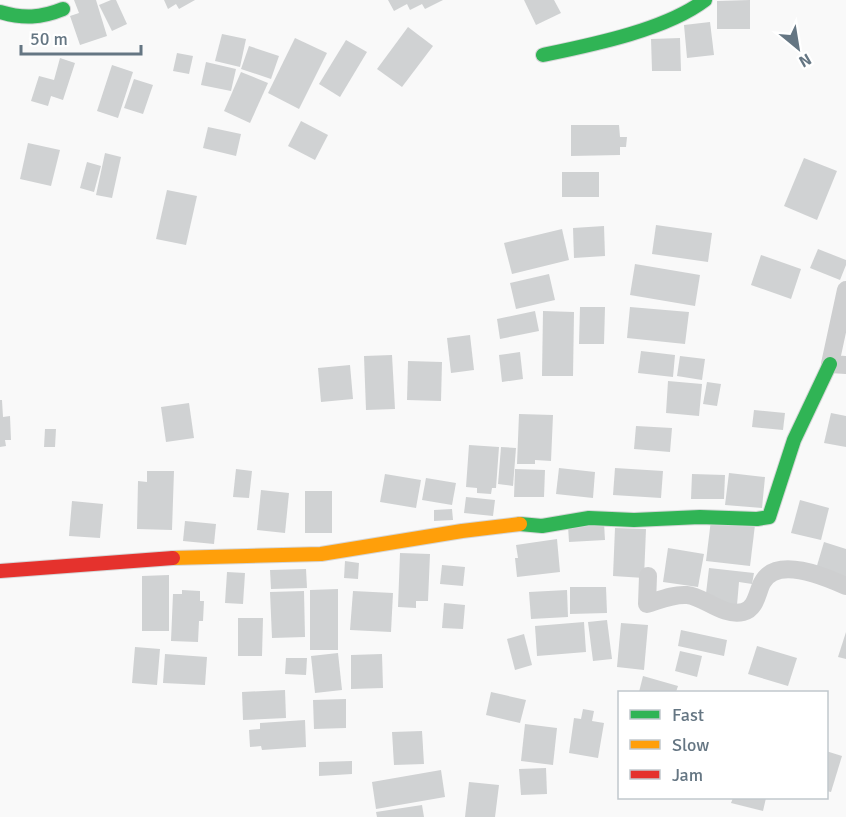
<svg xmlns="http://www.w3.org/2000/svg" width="846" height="817" font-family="Signika,sans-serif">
<rect width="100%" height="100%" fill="#f9f9f9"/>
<!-- building -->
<g fill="#d0d2d3">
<polygon points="74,0 96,0 107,36 80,45 70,16 79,13"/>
<polygon points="111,0 116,0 127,24 112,31 99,5"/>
<polygon points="164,0 195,0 179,9 176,4 168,9"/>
<polygon points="388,0 443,0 425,9 422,4 410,10 407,4 394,11"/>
<polygon points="524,0 554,0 561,13 536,25"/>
<polygon points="750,0 750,29 717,29 717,1"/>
<polygon points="710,22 714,55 687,58 684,25"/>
<polygon points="408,27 433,46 402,87 377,69"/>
<polygon points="222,34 246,39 240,67 215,61"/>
<polygon points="295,38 327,53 299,109 268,93"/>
<polygon points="680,38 681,71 652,71 651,39"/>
<polygon points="346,40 367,52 340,97 319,84"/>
<polygon points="249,46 279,56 271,79 241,69"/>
<polygon points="177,53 193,56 189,74 173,71"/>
<polygon points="60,58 75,63 63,100 51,96 48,106 31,101 39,76 54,80"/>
<polygon points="206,62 236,69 231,91 201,85"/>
<polygon points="112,65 133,72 118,118 97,111"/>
<polygon points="241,72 268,83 250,123 224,111"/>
<polygon points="134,79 153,85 143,114 124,108"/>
<polygon points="301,121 328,135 315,160 288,146"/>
<polygon points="571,125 619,125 620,137 627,137 626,147 620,147 620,155 571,156"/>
<polygon points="208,127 241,134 236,156 203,148"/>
<polygon points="28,143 60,150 51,186 20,179"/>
<polygon points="105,153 121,157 112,198 96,195"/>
<polygon points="804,158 837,171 817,220 784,206"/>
<polygon points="87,162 101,166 94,192 80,188"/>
<rect x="562" y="172" width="37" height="25"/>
<polygon points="167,190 197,196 186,245 156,239"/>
<polygon points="656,225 712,233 708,262 652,254"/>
<polygon points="604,226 605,256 574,258 573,228"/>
<polygon points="562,229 569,260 512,274 504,243"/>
<polygon points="818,249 846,260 846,265 840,280 810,268"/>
<polygon points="761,255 801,269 791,299 751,285"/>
<polygon points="635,264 700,275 695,306 630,295"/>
<polygon points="549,274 555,300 516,309 510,283"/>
<polygon points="580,307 605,307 604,344 579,344"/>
<polygon points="630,307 689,312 685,344 627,338"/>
<polygon points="535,311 539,331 500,339 497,319"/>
<polygon points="543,311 574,312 573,376 542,376"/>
<polygon points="470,335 474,370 451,373 447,338"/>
<polygon points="641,351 675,355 673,377 638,373"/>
<polygon points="520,352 523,379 502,382 499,355"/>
<polygon points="392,355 395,409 366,410 364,356"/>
<polygon points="680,356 705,359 702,380 677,376"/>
<polygon points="408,361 442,362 441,401 407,400"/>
<polygon points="350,365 353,399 321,402 318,368"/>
<polygon points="668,381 702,384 699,416 666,413"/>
<polygon points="707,382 721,384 717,406 703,404"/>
<polygon points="0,400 2,400 3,417 10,416 11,440 5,440 6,446 0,447"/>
<polygon points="189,403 194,438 166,442 161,407"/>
<polygon points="754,410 785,413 783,430 752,427"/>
<polygon points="831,413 846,416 846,447 824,443"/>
<polygon points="519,414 553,415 551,461 535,460 535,464 517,464"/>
<polygon points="636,426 672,428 670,452 634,449"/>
<polygon points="45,429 56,429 55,447 44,447"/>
<polygon points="469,445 499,447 496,488 492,488 491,494 477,493 477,488 466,487"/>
<polygon points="501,447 516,448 513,486 498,484"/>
<polygon points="559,468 595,472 593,498 556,494"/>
<polygon points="615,468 663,471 661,498 613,495"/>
<polygon points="236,469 252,471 249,498 233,497"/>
<polygon points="515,469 545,470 544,497 514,497"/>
<polygon points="147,471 174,471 172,530 137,529 138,481 147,482"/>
<polygon points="729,473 765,477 762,508 725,505"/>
<polygon points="385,474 421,480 416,508 380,502"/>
<polygon points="692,474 725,475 724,499 691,499"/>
<polygon points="426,478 456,483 452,505 422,500"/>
<polygon points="261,490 289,493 285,533 257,530"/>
<rect x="305" y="491" width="27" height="42"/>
<polygon points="466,497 495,500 493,516 464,513"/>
<polygon points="800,500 829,508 821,540 791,533"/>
<polygon points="72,501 103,504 100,538 69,536"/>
<polygon points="452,509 453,520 434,521 434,510"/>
<polygon points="711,520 755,525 750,566 706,561"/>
<polygon points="185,521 216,524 214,544 183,541"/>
<polygon points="604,523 605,540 569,542 568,526"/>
<polygon points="615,528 646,529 644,578 613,576"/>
<polygon points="557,539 560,572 517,577 515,558 518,558 516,545"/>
<polygon points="824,542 846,549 846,578 816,569"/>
<polygon points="668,548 704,554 698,587 663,582"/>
<polygon points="400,553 430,554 428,601 416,601 416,608 398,607"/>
<polygon points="345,561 359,563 358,579 344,578"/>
<polygon points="442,565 465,567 463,586 440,584"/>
<polygon points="709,568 754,573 752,584 739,582 737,605 705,602"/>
<polygon points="306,569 307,588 271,589 270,570"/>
<polygon points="227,572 245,573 243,604 225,603"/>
<polygon points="169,575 169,631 142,631 142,576"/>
<polygon points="570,587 606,587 607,613 570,614"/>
<polygon points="338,589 338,650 310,650 310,590"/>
<polygon points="182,590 200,591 200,601 204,601 203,621 199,621 198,642 171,641 173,594 182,594"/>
<polygon points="567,590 568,617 531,619 529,592"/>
<polygon points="304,591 305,637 272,638 270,592"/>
<polygon points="353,591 393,593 391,632 350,630"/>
<polygon points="444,603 465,605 463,629 442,628"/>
<polygon points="238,618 263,618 262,656 238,656"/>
<polygon points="607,620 612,659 593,661 588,622"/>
<polygon points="584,622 586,652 537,656 535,626"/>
<polygon points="621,623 648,625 644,670 617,667"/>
<polygon points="681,630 727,640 724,656 678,646"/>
<polygon points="846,632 846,659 838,657"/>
<polygon points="524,634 532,665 515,670 507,639"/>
<polygon points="757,646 797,658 788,686 748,674"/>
<polygon points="135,647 160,649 157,685 132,683"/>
<polygon points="680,651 702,656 697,677 675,671"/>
<polygon points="338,653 342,690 315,693 311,656"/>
<polygon points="165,654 207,657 205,685 163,683"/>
<polygon points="382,654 383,688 351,689 351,655"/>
<polygon points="286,658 307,658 306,675 285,674"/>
<polygon points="643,676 678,686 676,692 639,692"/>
<polygon points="285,690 286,718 243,720 242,692"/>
<polygon points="491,692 526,700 520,723 486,715"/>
<polygon points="346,699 346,728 314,729 313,700"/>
<polygon points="583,709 594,711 592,721 604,723 598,758 569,753 574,718 581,719"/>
<polygon points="305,720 306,747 262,750 261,746 250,747 249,730 260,729 260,723"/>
<polygon points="525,724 557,728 553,765 521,761"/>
<polygon points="422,731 424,764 394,765 392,732"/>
<polygon points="826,751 842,756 831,792 826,791"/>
<polygon points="352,761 352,774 319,776 319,762"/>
<polygon points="546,768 547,794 521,795 519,769"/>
<polygon points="441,770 445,797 376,809 372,782"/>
<polygon points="469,782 499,785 495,817 465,817"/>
<polygon points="733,798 766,798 763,811 731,803"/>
<polygon points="422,805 424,817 377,817 376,812"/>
</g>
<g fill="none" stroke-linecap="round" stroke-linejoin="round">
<!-- fast casing -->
<g stroke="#d5d6d7" stroke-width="16">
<g id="fast">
<path d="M0,12C23,19 41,18 63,9"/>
<path d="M543,55C591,45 666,30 705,0"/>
<polyline points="520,524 542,526 589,518 634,520 700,517 757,519 769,517 794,440 830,364"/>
</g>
</g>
<!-- slow casing -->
<g stroke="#d5d6d7" stroke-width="16">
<polyline id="slow" points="173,558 321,554 462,531 520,524"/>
</g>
<!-- jam casing -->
<g stroke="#d5d6d7" stroke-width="16">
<polyline id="jam" points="0,571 173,558"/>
</g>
<!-- street -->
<g stroke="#cecfd0" stroke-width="18">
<polyline points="846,290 830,364 846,365"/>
<path d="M648,576L647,604C660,600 673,594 687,595C703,596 723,617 743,612C756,609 757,593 762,583C776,555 826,577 846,586"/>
</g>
<!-- fast -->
<use href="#fast" stroke="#30b455" stroke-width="14"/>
<!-- slow -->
<use href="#slow" stroke="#ff9f0a" stroke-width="14"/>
<!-- jam -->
<use href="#jam" stroke="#e5322d" stroke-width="14"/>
</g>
<!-- legend -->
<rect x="618" y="691" width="210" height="108" fill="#ffffff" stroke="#c1c8cd" stroke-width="1.5"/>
<rect x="630" y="710" width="30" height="9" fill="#30b455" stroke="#c1c8cd" stroke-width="1.5"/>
<text x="672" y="721" font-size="18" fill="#657683">Fast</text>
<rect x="630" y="740" width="30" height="9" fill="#ff9f0a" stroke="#c1c8cd" stroke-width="1.5"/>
<text x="672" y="751" font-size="18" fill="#657683">Slow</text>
<rect x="630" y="770" width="30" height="9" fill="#e5322d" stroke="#c1c8cd" stroke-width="1.5"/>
<text x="672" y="781" font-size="18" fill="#657683">Jam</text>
<!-- north arrow -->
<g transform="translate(798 48) rotate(150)" stroke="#ffffff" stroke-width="4.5" paint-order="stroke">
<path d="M0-4.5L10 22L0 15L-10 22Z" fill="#657683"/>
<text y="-9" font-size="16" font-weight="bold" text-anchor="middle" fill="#657683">N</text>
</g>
<!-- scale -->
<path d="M21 45v9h120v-9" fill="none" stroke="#657683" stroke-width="3"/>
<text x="30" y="45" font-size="18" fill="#657683" stroke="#ffffff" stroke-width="4.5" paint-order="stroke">50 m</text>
</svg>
